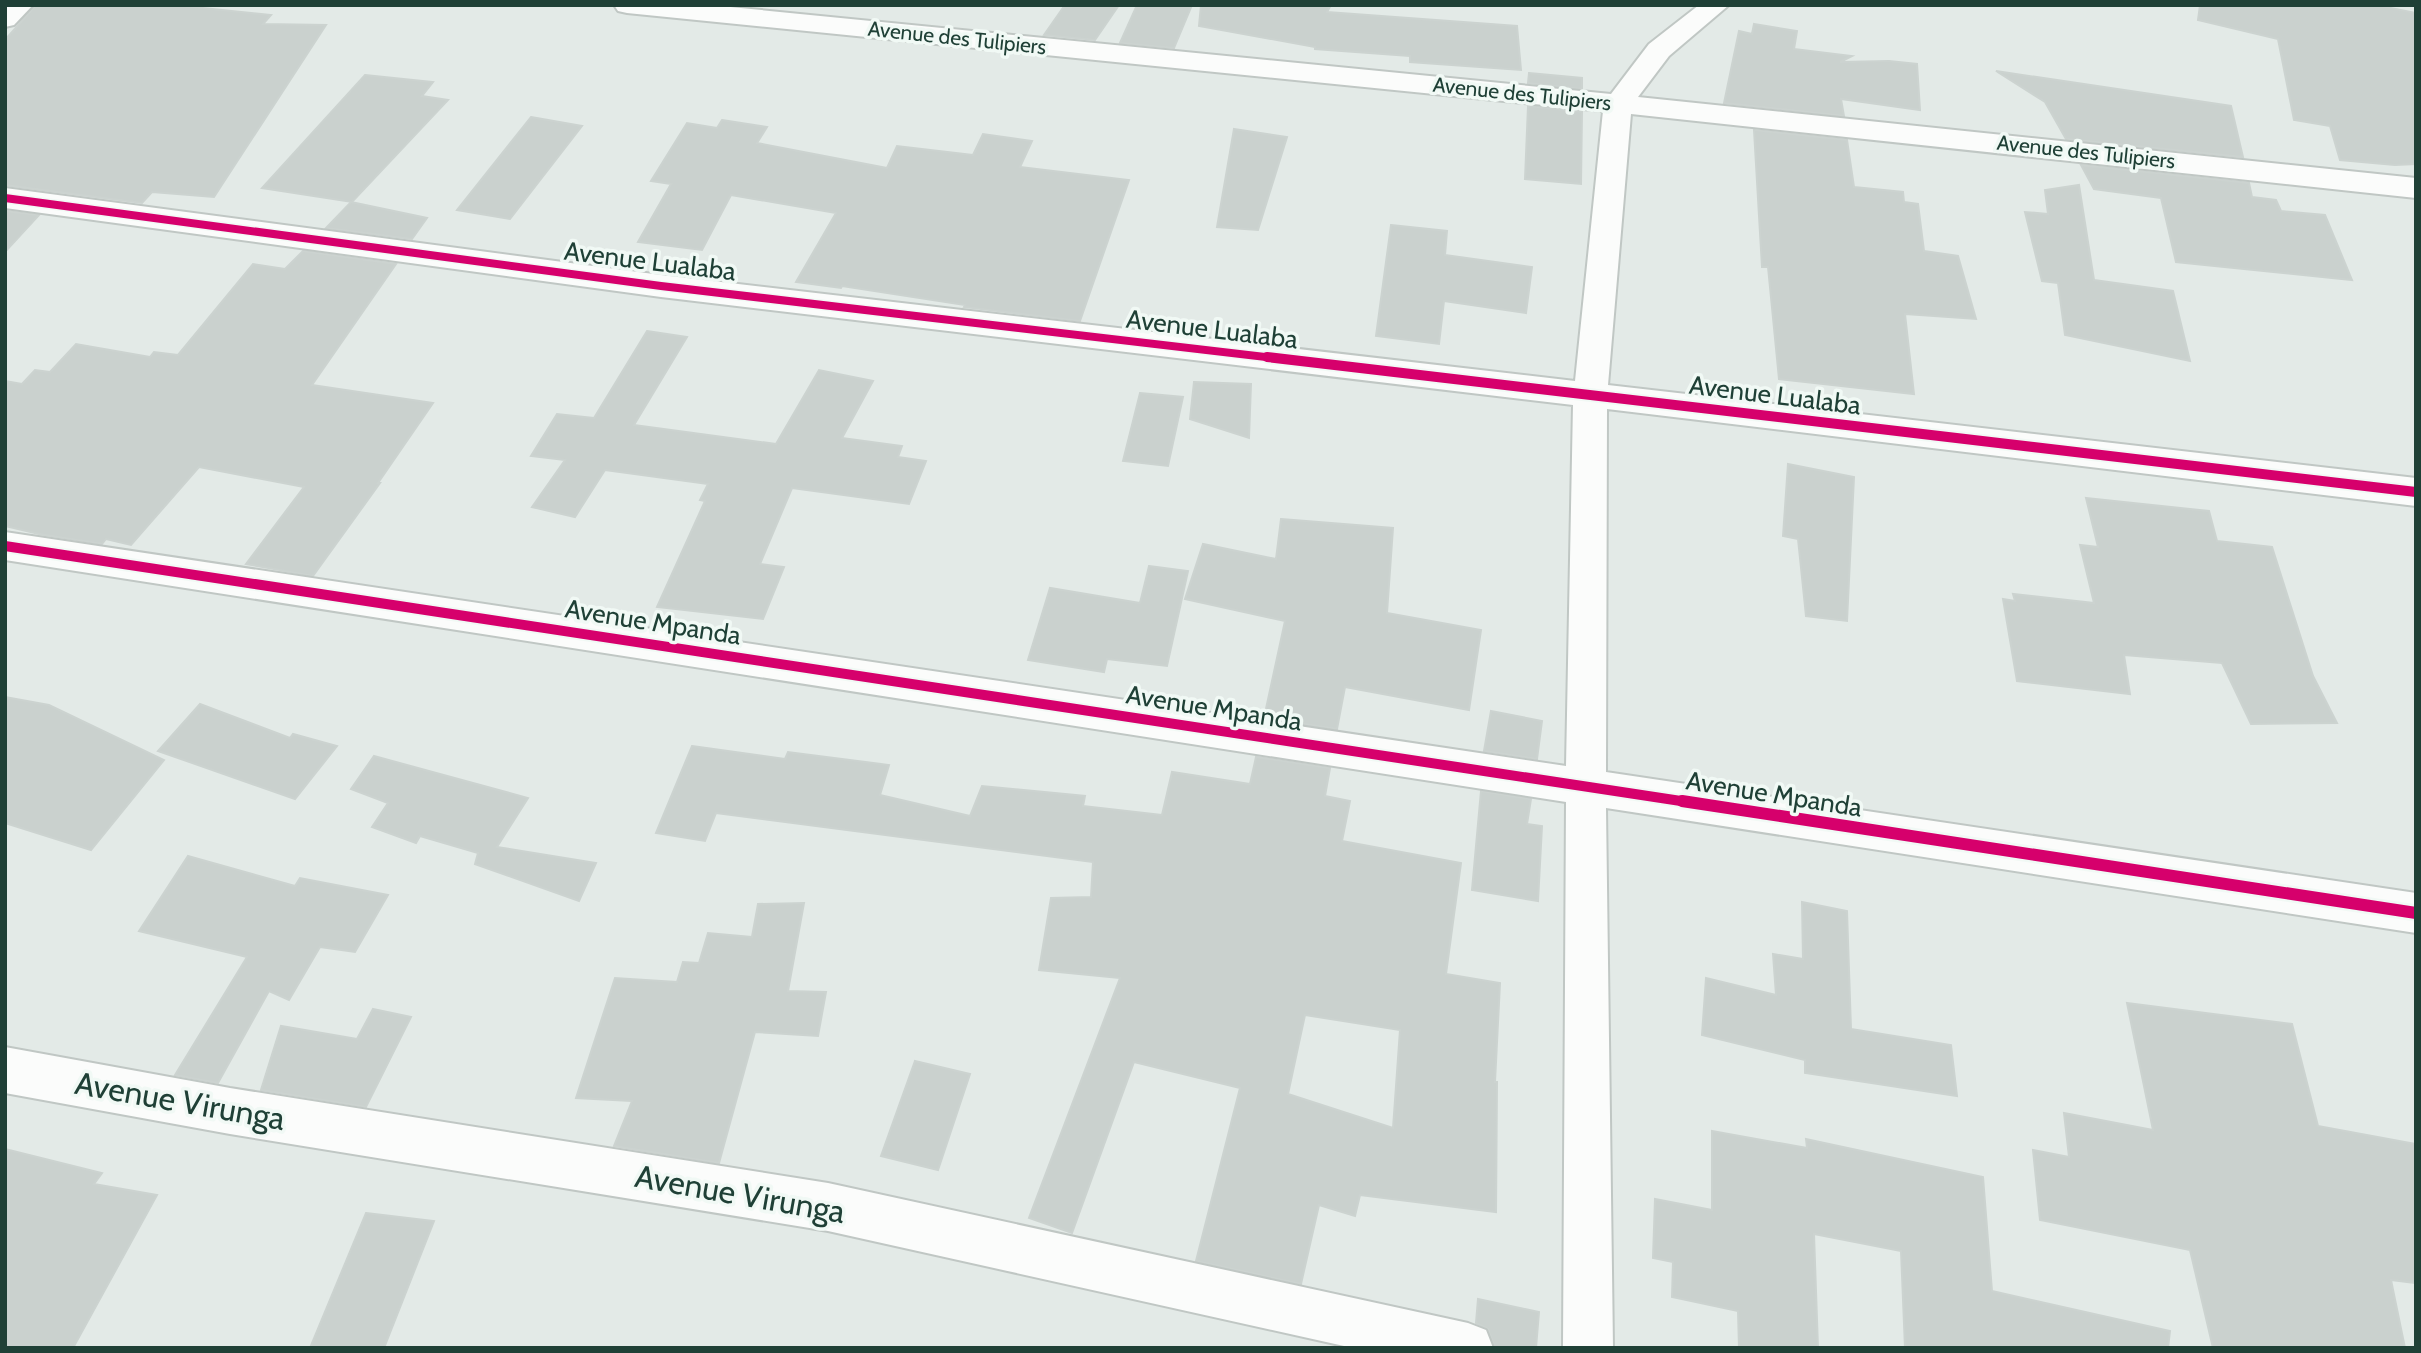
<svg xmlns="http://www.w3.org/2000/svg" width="2421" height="1353" font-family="Cabin,sans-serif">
<rect width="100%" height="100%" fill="#e3eae7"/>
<!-- building -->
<g fill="#cad1ce" stroke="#ccd3d0" stroke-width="2" fill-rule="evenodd">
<polygon points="36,5 174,5 271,15 263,24 326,25 214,197 152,192 142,203 5,185 5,40"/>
<polygon points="1065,5 1119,5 1095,40 1044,35"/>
<polygon points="1137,5 1192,5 1174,48 1120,43"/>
<polygon points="1201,5 1331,5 1327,12 1517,26 1521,70 1410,62 1410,56 1315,49 1315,47 1199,26"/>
<polygon points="2200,5 2376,5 2416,13 2416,164 2395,165 2340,160 2330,126 2294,120 2278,39 2198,20"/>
<polygon points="1754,24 1797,31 1794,49 1852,56 1840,62 1889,61 1917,64 1920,110 1841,99 1844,116 1724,103 1739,31 1752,34"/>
<polygon points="1996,71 2231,106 2243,157 2066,139 2045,102"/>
<polygon points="1529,73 1582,78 1582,89 1528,83"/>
<polygon points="365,75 433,82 422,96 448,100 352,202 262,188"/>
<polygon points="1528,106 1582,112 1581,184 1525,179"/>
<polygon points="531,117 582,126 510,219 457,210"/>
<polygon points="722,120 767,127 757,143 887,168 897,146 973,155 983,134 1032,141 1020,167 1129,180 1080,321 964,307 965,305 842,286 841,288 796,282 836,213 731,195 702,250 638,242 671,184 651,181 687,123 717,128"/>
<polygon points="1234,129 1287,137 1258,230 1217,227"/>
<polygon points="1754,130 1847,140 1854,187 1903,192 1904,202 1918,204 1924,251 1958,256 1976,319 1905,314 1914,394 1779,379 1768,267 1762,267"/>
<polygon points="2081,165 2249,183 2252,197 2276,200 2281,211 2325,215 2352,280 2176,262 2161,198 2094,189"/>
<polygon points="2079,185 2094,280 2173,291 2190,361 2065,335 2058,283 2042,281 2025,212 2048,214 2045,190"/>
<polygon points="351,202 427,218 412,239 326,228"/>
<polygon points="5,211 39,215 5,252"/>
<polygon points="1391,225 1447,231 1445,255 1532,267 1526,313 1444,301 1439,344 1376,336"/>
<polygon points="303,251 396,264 312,385 433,403 378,483 380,483 313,576 246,564 304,487 199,467 131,545 106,539 102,544 39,534 5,526 5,381 22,384 35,370 50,372 76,344 150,357 154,352 178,355 253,264 285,269"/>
<polygon points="647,331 687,337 634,425 776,444 819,370 873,381 842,438 902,446 898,457 926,461 909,504 792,488 760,564 784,567 763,619 657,607 705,501 700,500 708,484 605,470 575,517 532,507 565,460 531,456 557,414 594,418"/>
<polygon points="1194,382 1251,384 1249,438 1190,419"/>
<polygon points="1140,393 1183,397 1168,466 1123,461"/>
<polygon points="1788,464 1854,477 1847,621 1806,616 1798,539 1783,536"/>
<polygon points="2086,498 2209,511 2217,541 2272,547 2313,676 2337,723 2251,724 2222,663 2124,655 2130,694 2017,681 2003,599 2015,601 2013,594 2094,603 2080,545 2098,547"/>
<polygon points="1281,519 1393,528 1387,613 1481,630 1469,710 1345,687 1337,729 1264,718 1285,621 1185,599 1203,544 1276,559"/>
<polygon points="1149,566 1188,571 1167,666 1107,659 1104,672 1028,660 1050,588 1140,603"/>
<polygon points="5,697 49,705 164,760 91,850 5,823"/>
<polygon points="200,704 290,738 293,734 337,746 295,799 158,751"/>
<polygon points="1491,711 1542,721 1537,759 1484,751"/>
<path d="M692,746L785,759L788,752L889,765L880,795L970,816L982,786L1085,796L1083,806L1162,815L1172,772L1250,784L1256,757L1330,768L1325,796L1350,801L1342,841L1461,863L1446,974L1500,983L1495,1082H1497L1496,1212L1360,1195L1355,1216L1319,1205L1301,1284L1196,1261L1240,1088L1134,1062L1072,1233L1029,1218L1120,978L1039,970L1051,898L1091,897L1093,862L716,813L705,841L656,833ZM1305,1015L1400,1030L1393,1128L1288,1094Z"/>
<polygon points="374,756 528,798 497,847 596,863 579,901 475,864 478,853 420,836 416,843 372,827 388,803 351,789"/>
<polygon points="1481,791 1531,799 1527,824 1542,826 1538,901 1472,890"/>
<polygon points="188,856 295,886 300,878 388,895 355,952 320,947 289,1000 269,991 218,1083 175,1075 247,957 139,931"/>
<polygon points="1802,902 1847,911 1851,1029 1951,1045 1957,1096 1805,1073 1805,1060 1702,1035 1706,978 1776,995 1773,954 1803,959"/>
<polygon points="804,903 788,991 826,992 818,1036 755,1032 719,1163 614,1146 632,1101 576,1098 615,978 677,982 683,962 699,963 708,933 752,937 758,904"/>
<polygon points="2127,1003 2292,1024 2318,1126 2416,1144 2416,1283 2391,1280 2405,1348 2213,1348 2190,1250 2040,1220 2033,1150 2069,1157 2064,1113 2153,1130"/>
<polygon points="373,1009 411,1017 366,1107 261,1090 281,1026 357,1039"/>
<polygon points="915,1061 970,1074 938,1170 881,1156"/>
<polygon points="1712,1131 1807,1148 1806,1139 1983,1177 1992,1291 2170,1331 2168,1348 1905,1348 1901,1251 1814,1234 1818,1348 1739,1348 1738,1311 1672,1297 1673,1262 1653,1258 1655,1199 1712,1210"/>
<polygon points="5,1149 102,1173 94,1184 157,1195 73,1348 5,1348"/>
<polygon points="366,1213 434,1221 384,1348 310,1348"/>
<polygon points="1478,1299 1539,1312 1536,1348 1495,1348 1488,1329 1476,1323"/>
</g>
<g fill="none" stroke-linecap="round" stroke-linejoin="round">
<!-- minor casing -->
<g stroke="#c0c7c4" stroke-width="4">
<g id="minor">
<polygon points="5,5 33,5 14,25 5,27"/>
<polygon points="614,5 710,5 1611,94 1649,44 1699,5 1729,5 1669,56 1638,97 2416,178 2416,198 1631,114 1608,385 2416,478 2416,506 1607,409 1606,772 2416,893 2416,933 1606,808 1613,1348 1563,1348 1566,802 5,560 5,532 1566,766 1573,405 661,297 5,208 5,188 661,275 1575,381 1603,111 627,13 618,11"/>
<polygon points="5,1047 230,1088 828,1183 1468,1323 1486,1330 1493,1348 1353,1348 828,1231 230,1134 5,1093"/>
</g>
</g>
<!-- minor -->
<use href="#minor" fill="#fbfcfb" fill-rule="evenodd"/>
<!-- cycleway-far2 casing -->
<g stroke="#f1f9f5" stroke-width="11">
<polyline id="cycleway-far2" points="5,198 661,286 1282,359"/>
</g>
<!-- cycleway-far1 casing -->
<g stroke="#f1f9f5" stroke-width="14">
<g id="cycleway-far1">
<polyline points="1267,357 2416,492"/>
<polyline points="5,546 1694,803"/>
</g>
</g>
<!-- cycleway casing -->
<g stroke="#f1f9f5" stroke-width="17">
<polyline id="cycleway" points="1682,801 2416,913"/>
</g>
<!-- cycleway-far2 -->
<use href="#cycleway-far2" stroke="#d6006c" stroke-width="8"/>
<!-- cycleway-far1 -->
<use href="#cycleway-far1" stroke="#d6006c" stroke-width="10"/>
<!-- cycleway -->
<use href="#cycleway" stroke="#d6006c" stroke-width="12"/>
</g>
<g text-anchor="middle" stroke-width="7" stroke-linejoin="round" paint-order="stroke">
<!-- far-street labels -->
<g font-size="21" fill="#1f4036" stroke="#f1f9f5">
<text transform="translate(957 38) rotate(6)" y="7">Avenue des Tulipiers</text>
<text transform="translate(1522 94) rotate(6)" y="7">Avenue des Tulipiers</text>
<text transform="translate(2086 152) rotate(6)" y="7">Avenue des Tulipiers</text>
</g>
<!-- street labels -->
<g font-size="26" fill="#1f4036" stroke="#f1f9f5">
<text transform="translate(650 261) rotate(7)" y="9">Avenue Lualaba</text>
<text transform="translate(1212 329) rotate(7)" y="9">Avenue Lualaba</text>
<text transform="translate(1775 395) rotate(7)" y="9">Avenue Lualaba</text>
<text transform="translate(653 622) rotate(9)" y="9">Avenue Mpanda</text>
<text transform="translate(1214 708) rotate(9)" y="9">Avenue Mpanda</text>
<text transform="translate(1774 794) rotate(9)" y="9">Avenue Mpanda</text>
</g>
<!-- near-street labels -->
<g font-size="32" fill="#1f4036" stroke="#f1f9f5">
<text transform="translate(180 1101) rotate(10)" y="11">Avenue Virunga</text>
<text transform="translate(740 1194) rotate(10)" y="11">Avenue Virunga</text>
</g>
</g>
<!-- border -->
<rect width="2421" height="1353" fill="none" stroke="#1f4036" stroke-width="14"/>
</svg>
